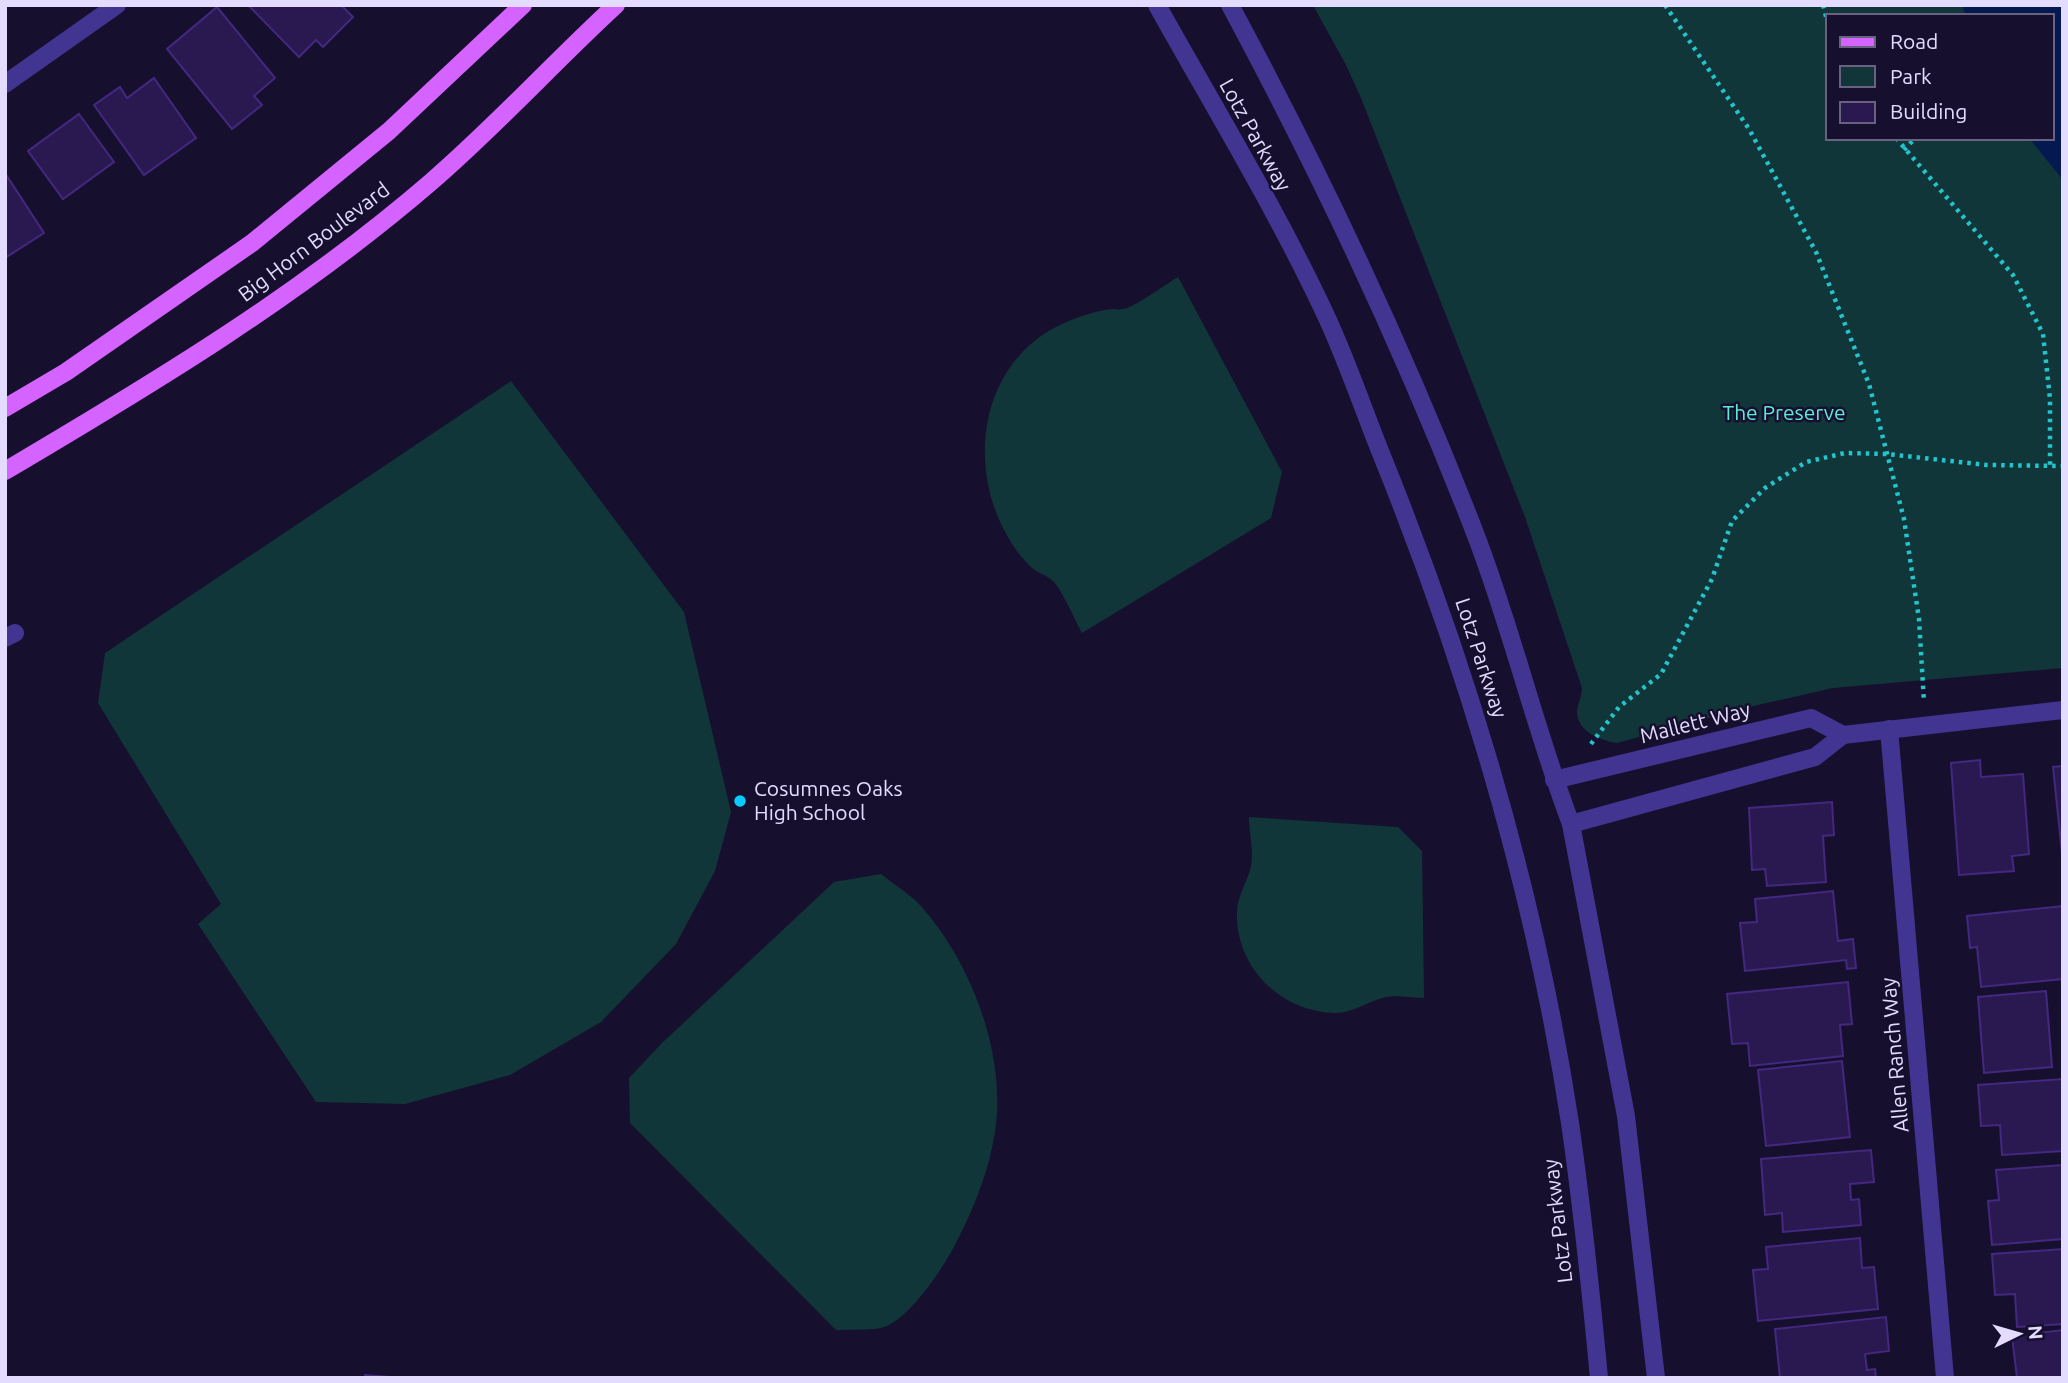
<svg xmlns="http://www.w3.org/2000/svg" width="2068" height="1383" font-family="Ubuntu,sans-serif">
<rect width="100%" height="100%" fill="#170f2e"/>
<!-- green -->
<g fill="#113639" fill-rule="evenodd">
<path d="M1313,5H2063V668L1833,688L1749,707L1617,743C1600,740 1577,732 1577,711C1578,703 1582,696 1582,688L1525,517L1361,98L1346,65ZM1828,16H2052V138H1828Z"/>
<path d="M1178,277L1282,472L1271,518L1082,633C1075,620 1062,590 1053,581C1047,575 1037,573 1031,567C1023,559 1013,547 1008,537C967,468 979,367 1056,327C1072,319 1093,311 1112,309C1115,309 1119,310 1123,309C1134,308 1166,284 1178,277Z"/>
<polygon points="511,381 684,612 731,812 715,871 676,944 601,1022 510,1075 405,1104 316,1102 198,924 221,904 98,703 105,653"/>
<path d="M1249,817L1398,827L1422,851L1424,998C1412,998 1398,995 1386,997C1369,1001 1353,1013 1335,1013C1281,1012 1235,967 1237,912C1237,896 1248,881 1251,866C1254,851 1249,832 1249,817Z"/>
<path d="M881,874C892,883 905,891 915,900C966,952 1001,1040 997,1113C994,1157 978,1200 958,1239C946,1264 911,1318 884,1327C871,1331 851,1329 836,1330L630,1123L629,1078L662,1043L834,882Z"/>
</g>
<!-- water -->
<polygon fill="#051951" points="1962,5 2063,5 2063,180 2029,138 2052,138 2052,16 1966,16"/>
<!-- building -->
<g fill="#2a1951" stroke="#432880" stroke-width="2">
<polygon points="248,5 341,5 353,17 323,47 316,40 299,57"/>
<polygon points="217,7 275,78 254,96 262,105 232,129 167,49"/>
<polygon points="154,78 196,138 144,175 94,105 120,87 127,98"/>
<polygon points="79,114 114,162 63,199 28,151"/>
<polygon points="5,173 44,233 5,258"/>
<polygon points="1980,760 1981,777 2023,774 2029,854 2012,856 2014,871 1959,875 1951,763"/>
<polygon points="2063,766 2063,853 2062,853 2053,767"/>
<polygon points="1832,802 1834,835 1823,836 1826,882 1767,886 1765,869 1752,870 1749,808"/>
<polygon points="1833,891 1838,941 1853,939 1856,968 1847,969 1846,960 1745,971 1740,923 1757,922 1755,899"/>
<polygon points="2063,906 2063,979 1981,987 1977,947 1970,948 1967,916"/>
<polygon points="1848,982 1852,1024 1840,1025 1843,1056 1750,1066 1748,1043 1732,1044 1727,994"/>
<polygon points="2046,991 2052,1067 1984,1073 1978,997"/>
<polygon points="1842,1061 1850,1137 1766,1146 1758,1070"/>
<polygon points="2063,1079 2063,1151 2002,1155 2000,1125 1981,1126 1978,1085"/>
<polygon points="1871,1150 1874,1182 1850,1184 1851,1200 1859,1199 1861,1225 1783,1232 1782,1213 1765,1215 1761,1159"/>
<polygon points="2063,1165 2063,1239 1992,1245 1988,1201 1999,1200 1996,1170"/>
<polygon points="1860,1238 1862,1268 1874,1267 1878,1309 1758,1321 1753,1270 1768,1269 1766,1247"/>
<polygon points="2063,1249 2063,1324 2017,1327 2015,1294 1995,1295 1992,1254"/>
<polygon points="1886,1317 1889,1351 1865,1354 1867,1370 1875,1369 1876,1378 1780,1378 1775,1329"/>
<polygon points="2063,1330 2063,1378 2017,1378 2012,1336"/>
<polygon points="365,1375 402,1378 365,1378"/>
</g>
<g fill="none" stroke-linecap="round" stroke-linejoin="round">
<!-- path -->
<g stroke="#23c4cc" stroke-width="4.5" stroke-dasharray="3.5 5" stroke-linecap="butt">
<polyline points="1665,5 1749,129 1816,252 1869,384 1904,519 1919,619 1924,702"/>
<polyline points="1823,5 1828,24"/>
<polyline points="1896,138 2013,275 2043,334 2050,399 2050,465"/>
<polyline points="1904,150 1915,138"/>
<polyline points="1591,744 1619,707 1661,674 1712,579 1732,521 1765,488 1806,462 1845,453 1887,454 1987,465 2063,466"/>
</g>
<!-- minor -->
<g stroke="#423592" stroke-width="18">
<path d="M1157,5C1215,109 1278,212 1328,320C1348,364 1364,411 1382,456C1469,671 1535,894 1570,1123C1582,1207 1591,1293 1599,1378"/>
<path d="M1230,5C1322,176 1405,352 1475,533C1512,629 1535,729 1571,824L1626,1116L1656,1378"/>
<polyline points="5,84 117,5"/>
<polyline points="5,638 15,633"/>
<polyline points="1889,729 1945,1378"/>
<polyline points="1554,780 1811,718 1843,735"/>
<polyline points="1571,824 1815,757 1843,735 2063,710"/>
</g>
<!-- major -->
<g stroke="#d563ff" stroke-width="18">
<polyline points="5,408 66,372 252,243 389,131 523,5"/>
<path d="M5,471C154,383 300,295 431,182C496,126 553,63 616,5"/>
</g>
</g>
<!-- markers -->
<circle fill="#08ccff" stroke="#170f2e" stroke-width="2.5" cx="740" cy="801" r="7"/>
<g text-anchor="middle" stroke-width="5" stroke-linejoin="round" paint-order="stroke">
<!-- street labels -->
<g font-size="21" fill="#e4dcff" stroke="#170f2e">
<text transform="translate(1255 135) rotate(61)" y="7">Lotz Parkway</text>
<text transform="translate(314 242) rotate(-37)" y="7">Big Horn Boulevard</text>
<text transform="translate(1481 658) rotate(72)" y="7">Lotz Parkway</text>
<text transform="translate(1695 723) rotate(-14)" y="7">Mallett Way</text>
<text transform="translate(1895 1055) rotate(-95)" y="7">Allen Ranch Way</text>
<text transform="translate(1558 1221) rotate(-97)" y="7">Lotz Parkway</text>
</g>
<!-- park labels -->
<g font-size="21" fill="#5aedd8" stroke="#170f2e">
<text x="1784" y="420">The Preserve</text>
</g>
<!-- poi labels -->
<g font-size="21" fill="#e4dcff" stroke="#170f2e" text-anchor="start">
<text x="754" y="796">Cosumnes Oaks<tspan x="754" dy="24">High School</tspan></text>
</g>
</g>
<!-- border -->
<rect width="2068" height="1383" fill="none" stroke="#e4dcff" stroke-width="14"/>
<!-- legend -->
<rect x="1826" y="14" width="228" height="126" fill="#170f2e" stroke="#696182" stroke-width="2"/>
<rect x="1840" y="37" width="35" height="10" fill="#d563ff" stroke="#696182" stroke-width="2"/>
<text x="1890" y="49" font-size="21" fill="#e4dcff">Road</text>
<rect x="1840" y="66" width="35" height="21" fill="#113639" stroke="#696182" stroke-width="2"/>
<text x="1890" y="84" font-size="21" fill="#e4dcff">Park</text>
<rect x="1840" y="102" width="35" height="21" fill="#2a1951" stroke="#696182" stroke-width="2"/>
<text x="1890" y="119" font-size="21" fill="#e4dcff">Building</text>
<!-- north arrow -->
<g transform="translate(2019 1334) rotate(85)" stroke="#170f2e" stroke-width="5" paint-order="stroke">
<path d="M0-5L12 26L0 18L-12 26Z" fill="#e4dcff"/>
<text y="-10" font-size="19" font-weight="bold" text-anchor="middle" fill="#e4dcff">N</text>
</g>
</svg>
